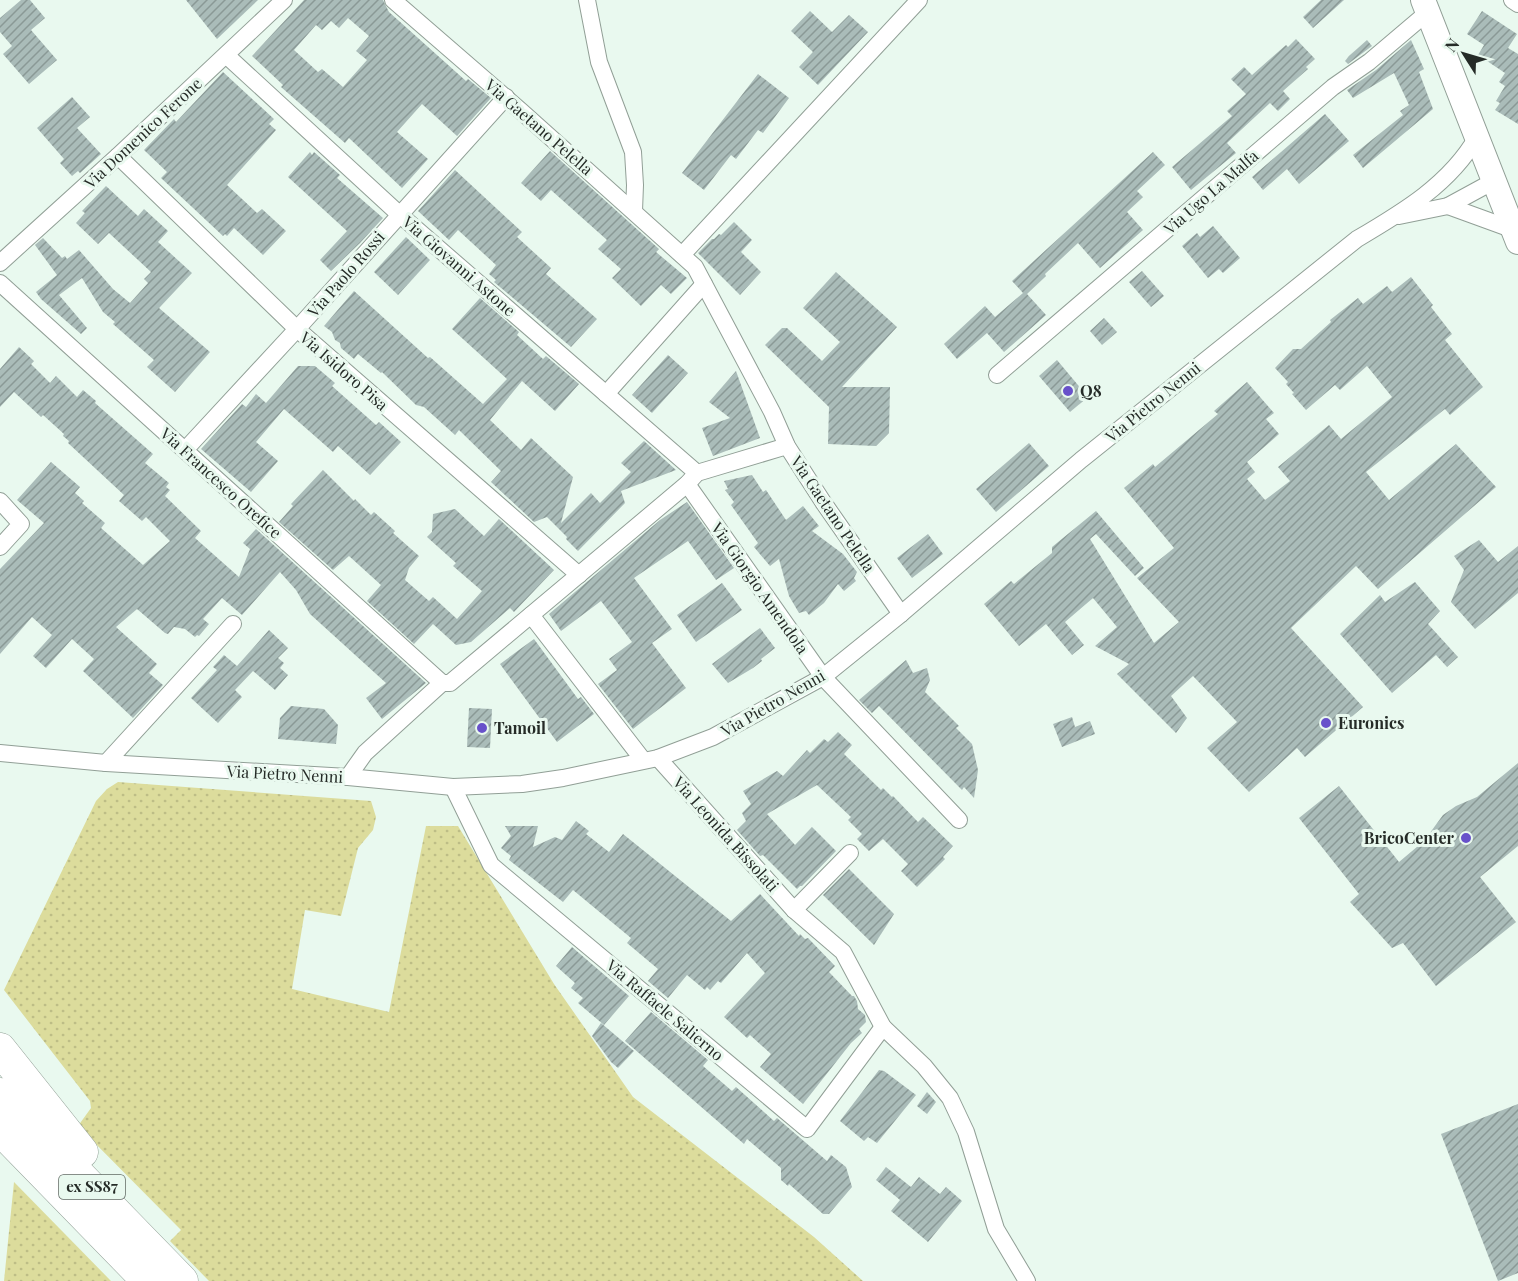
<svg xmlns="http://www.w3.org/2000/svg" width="1518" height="1281" font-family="'Playfair Display',serif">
<defs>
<pattern id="grass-dots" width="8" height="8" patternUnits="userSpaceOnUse" patternTransform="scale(1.5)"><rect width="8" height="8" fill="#dcdc9c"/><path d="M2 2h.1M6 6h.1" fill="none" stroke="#bdbd86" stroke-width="1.8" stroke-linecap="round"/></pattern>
<pattern id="building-hatch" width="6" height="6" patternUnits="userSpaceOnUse" patternTransform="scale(1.5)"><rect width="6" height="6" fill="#aabcb9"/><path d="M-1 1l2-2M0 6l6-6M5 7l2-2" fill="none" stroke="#8a9996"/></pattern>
</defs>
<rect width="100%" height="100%" fill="#e9f9ef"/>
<!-- grass -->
<g fill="url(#grass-dots)">
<polygon points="118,782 371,801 376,817 373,830 358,848 341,916 305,910 292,989 389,1012 426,826 458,826 554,984 633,1097 814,1237 863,1281 209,1281 170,1241 181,1230 78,1126 91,1108 90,1101 4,990 96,801 107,789"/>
<polygon points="14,1182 111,1281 4,1281"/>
</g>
<!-- building -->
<g fill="url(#building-hatch)" fill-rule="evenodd">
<polygon points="21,0 30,0 45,18 31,30 57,60 29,84 3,54 12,46 0,32 0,18"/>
<polygon points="186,0 258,0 217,39"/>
<path d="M304,0H383L389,12L466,81L468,79L491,98L457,136L422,104L397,132L428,159L402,188L349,138L345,143L281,87L283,85L252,56ZM348,18L369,36L356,51L367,60L343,87L322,69L318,72L294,50L316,25L322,30L331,21L339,28Z"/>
<polygon points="1321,0 1344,0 1313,28 1303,17"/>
<polygon points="810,11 832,32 849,15 868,32 818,85 799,67 813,52 791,31"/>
<polygon points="1482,11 1517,34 1508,48 1518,54 1518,124 1495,110 1500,103 1496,101 1505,86 1499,82 1505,73 1478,55 1484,45 1467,34"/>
<polygon points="1296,39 1315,59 1306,67 1308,69 1283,91 1290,99 1278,111 1270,103 1227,143 1236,153 1191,190 1172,167 1232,116 1227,111 1246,94 1231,79 1244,67 1252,75 1286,45 1288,47"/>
<polygon points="1367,40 1372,46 1348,64 1345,61 1349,56"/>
<polygon points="1411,40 1424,69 1419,72 1433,109 1363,168 1353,155 1403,115 1400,111 1409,105 1394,73 1353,98 1347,90 1376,70"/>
<polygon points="223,72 274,119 269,124 276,130 227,185 257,213 262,209 286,231 263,255 234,228 227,236 225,234 223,236 161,178 167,172 144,150 174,119 176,122"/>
<polygon points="758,74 789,98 763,133 758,130 736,159 731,155 704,190 682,173"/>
<polygon points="72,97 90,117 77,128 101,154 80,173 78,171 72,176 60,163 64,159 37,128"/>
<polygon points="1325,114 1349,141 1299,184 1287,169 1263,190 1252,177"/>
<polygon points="550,151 659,249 656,252 687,278 671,294 661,285 641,306 612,278 621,269 598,249 607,240 551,190 541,201 521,183"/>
<polygon points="310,152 312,155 314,152 340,175 337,178 383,218 360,243 331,271 320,260 347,231 288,177"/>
<polygon points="1153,152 1165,165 1137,191 1143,197 1127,212 1143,230 1100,268 1078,243 1045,274 1046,276 1027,294 1046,315 1004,352 987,333 957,359 944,344 985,306 995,317 1023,293 1012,281"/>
<polygon points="455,170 522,232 517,237 551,268 546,274 597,319 571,347 494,282 496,280 489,274 496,265 458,230 449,240 418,211"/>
<polygon points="106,186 138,216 144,209 168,231 158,242 192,273 159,308 210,352 175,392 147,367 154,360 113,324 115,322 103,312 82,278 59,295 87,328 81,334 41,299 36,292 57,275 35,245 43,238 62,258 65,256 67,259 79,250 113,289 130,303 148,283 144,279 151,272 109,233 98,244 76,223 85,213 82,211"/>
<polygon points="734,222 752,240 741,252 761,272 740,295 698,253 712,239 714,239 719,234 721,235"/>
<polygon points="1213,226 1240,258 1223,273 1219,269 1208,278 1182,246 1197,233 1200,237"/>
<polygon points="406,237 430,260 398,295 374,272"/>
<polygon points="1142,271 1164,296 1151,307 1129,282"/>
<polygon points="836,272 897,327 842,387 890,387 889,433 876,446 828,444 829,407 765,345 782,328 787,328 822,361 840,342 803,308"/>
<polygon points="1411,277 1433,305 1431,307 1452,334 1445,340 1483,387 1450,415 1445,409 1366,472 1389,500 1456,444 1496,487 1378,589 1356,566 1291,628 1363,707 1305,757 1297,748 1249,792 1207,748 1237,722 1193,676 1171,696 1187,718 1176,733 1117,674 1129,664 1095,646 1117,627 1093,598 1065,622 1084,645 1072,655 1046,624 1019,646 984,604 1011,581 1014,584 1052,553 1052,547 1096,511 1144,568 1135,576 1096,534 1090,539 1154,643 1179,622 1137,578 1174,548 1124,488 1153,464 1155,467 1218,414 1214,411 1247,382 1274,413 1266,419 1279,434 1247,462 1255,472 1247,479 1265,500 1290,481 1278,467 1329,425 1341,439 1392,397 1367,366 1340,390 1335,385 1306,410 1292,394 1294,393 1286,384 1288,382 1275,368 1293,349 1301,349 1331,322 1330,320 1358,298 1363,304 1387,286 1392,292"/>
<polygon points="354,291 428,358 430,357 483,404 507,379 452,329 480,298 519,332 517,335 543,359 546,356 579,384 555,411 522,381 490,420 521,450 531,438 573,477 561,523 591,493 600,503 631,472 621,463 644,441 676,470 621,491 625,503 578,551 566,539 567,537 547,517 534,522 491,482 501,471 459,430 455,435 424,407 416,405 382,372 381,373 358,354 354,359 341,348 340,343 335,340 332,332 324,326"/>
<polygon points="1104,318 1117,332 1102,345 1090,331"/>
<polygon points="19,347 34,361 31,364 50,383 56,376 77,397 83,390 96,401 95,403 153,454 145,463 169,483 166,487 170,490 165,496 201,531 195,538 239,577 250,549 243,543 256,529 426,683 382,719 366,698 386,683 310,614 296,590 280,572 242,615 222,598 203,619 209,624 199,636 197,635 195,637 185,629 174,627 168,634 165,633 137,609 116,627 157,664 149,673 163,685 133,718 83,671 94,659 72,639 46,668 33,656 52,635 32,617 0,654 0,569 44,523 17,500 51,462 80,487 75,493 84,501 82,503 105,523 101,528 143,565 170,541 146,517 142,521 119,501 124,495 68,443 69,441 63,436 64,434 43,415 41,417 14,392 0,407 0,369"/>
<polygon points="668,355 688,373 652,413 632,395"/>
<polygon points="1057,360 1088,397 1070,412 1039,376"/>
<polygon points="298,366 315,366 335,383 332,386 376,425 379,422 401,442 370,475 338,446 333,452 284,409 256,442 278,461 251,492 201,449 242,404 246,407 256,394 266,403"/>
<polygon points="736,371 760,438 713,456 702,428 730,418 709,402"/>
<polygon points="1029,443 1049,466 996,512 976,489"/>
<polygon points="323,470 354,501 355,499 371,515 374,512 395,531 393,533 419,556 409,568 405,580 429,601 433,597 457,619 482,591 453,566 456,563 427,537 432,532 433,514 455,509 484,536 499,519 554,570 514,612 510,608 471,642 456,645 433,624 414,644 367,601 381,585 349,556 333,570 279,522 293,506 291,504"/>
<polygon points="752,475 763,492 766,490 786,520 803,506 819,526 812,531 843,554 857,572 854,578 856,581 844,591 838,584 824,603 809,615 806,611 799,613 789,596 779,559 770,566 754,547 758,543 731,505 734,502 725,490 728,489 724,481"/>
<polygon points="687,502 734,568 716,580 688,541 634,578 672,629 652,643 686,688 633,729 598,684 617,670 609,659 632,642 601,601 561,631 549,614 660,520"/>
<polygon points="928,534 943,554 912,578 897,558"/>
<polygon points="1479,540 1498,562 1518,546 1518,593 1475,629 1451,602 1464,570 1454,556"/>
<polygon points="1415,582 1440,611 1428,624 1458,657 1447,667 1436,655 1392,693 1340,634 1380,595 1385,602"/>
<polygon points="722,583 742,610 696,642 677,615"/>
<polygon points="760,628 775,648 761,659 762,661 753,668 728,683 712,664"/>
<polygon points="269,630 288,648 278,658 284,663 280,668 288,675 275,690 253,671 235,690 242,697 218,723 191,698 217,670 213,667 224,655 237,666"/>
<polygon points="534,639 578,699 581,697 594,714 557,742 500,664"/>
<polygon points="906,660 913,673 927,668 930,680 925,692 959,726 956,728 972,744 978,770 974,798 964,787 962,790 879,706 872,713 859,700"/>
<polygon points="291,706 324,709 338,725 336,744 278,739 280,718"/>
<polygon points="469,708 492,709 490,748 467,747"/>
<polygon points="1072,717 1075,727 1090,721 1095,734 1062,747 1053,724"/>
<polygon points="838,732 852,745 844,754 881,790 883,788 892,797 893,796 918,822 923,817 953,846 943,857 945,859 917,887 901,871 908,864 883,839 869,851 857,839 862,834 848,820 851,817 817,785 767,814 795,845 812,827 836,851 802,886 800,886 797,889 763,855 760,856 737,830 746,821 742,813 751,804 743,791 777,771 783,776 807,750 810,753 824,739 828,742"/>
<polygon points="1518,763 1518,846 1480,877 1516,922 1436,986 1403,943 1392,948 1350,902 1359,894 1299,818 1339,786 1399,862 1424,841 1443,815 1456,806 1477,797"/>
<polygon points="576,821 589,831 586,834 609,852 623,834 731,921 760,894 799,936 800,934 805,939 808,938 835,966 829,972 852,996 854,996 857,1001 858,1009 865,1015 866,1022 859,1029 862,1033 851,1043 803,1104 760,1067 771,1054 750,1035 747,1038 724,1017 765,973 747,953 721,983 718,981 710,990 707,987 705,990 687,975 668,998 648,981 658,969 627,943 631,938 573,890 563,902 509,860 511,856 501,848 511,836 505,826 538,826 533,847 555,837 562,840"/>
<polygon points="849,869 894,914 874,945 823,895"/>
<polygon points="572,947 629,996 604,1025 578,1003 583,998 571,988 575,983 556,966"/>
<polygon points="651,1012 708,1060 703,1066 732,1091 736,1087 774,1121 777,1118 827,1161 831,1155 846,1167 852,1187 829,1214 823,1214 789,1184 788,1186 781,1180 781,1168 747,1139 744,1144 625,1041"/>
<polygon points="601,1023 634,1051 618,1068 611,1062 592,1036"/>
<polygon points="879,1070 884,1071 916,1095 877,1143 868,1137 864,1141 840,1121"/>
<polygon points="927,1092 936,1102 927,1114 917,1106"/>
<polygon points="1518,1104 1518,1273 1498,1281 1441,1134"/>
<polygon points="886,1167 911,1187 919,1177 940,1194 946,1187 962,1201 928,1242 891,1211 900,1200 876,1180"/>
</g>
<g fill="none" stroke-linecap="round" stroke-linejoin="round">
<!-- street casing -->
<g stroke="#919f96" stroke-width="18">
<g id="street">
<polyline points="393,0 521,111 695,267 772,412 787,446 823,502 901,614"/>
<polyline points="587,0 599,62 633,152 635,185 634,211"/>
<polyline points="1512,0 1518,4"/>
<polyline points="226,55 399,214 697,473"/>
<polyline points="118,156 297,329 579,575"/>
<polyline points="1448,206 1514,230"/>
<polyline points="1399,216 1448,206 1494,181"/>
<polyline points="682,255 919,0"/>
<polyline points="0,263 118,156 284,0"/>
<polyline points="0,283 442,683"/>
<polyline points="997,375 1333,87 1369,62 1428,12"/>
<polyline points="606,394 704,284"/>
<polyline points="185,450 297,329 506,97"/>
<polyline points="687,484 823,677 959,820"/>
<polyline points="0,501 21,524 0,547"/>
<polyline points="531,615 643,760"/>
<path d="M0,753L106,763L348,777L453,787L522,784L563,778L658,758L713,737L823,677L901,614L1081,460L1357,239C1403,212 1450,184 1477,137"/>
<polyline points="658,758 794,910 843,952 883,1027 924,1066 950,1098 966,1132 996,1229 1027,1281"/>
<polyline points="106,763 233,624"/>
<polyline points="348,777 365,753 442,683 450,683 687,484 697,473 787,446"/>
<polyline points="453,787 491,865 807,1129 883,1027"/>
<polyline points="794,910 850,853"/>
</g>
</g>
<!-- secondary casing -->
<g stroke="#919f96" stroke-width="26">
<polyline id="secondary" points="1423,0 1518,242"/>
</g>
<!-- highway casing -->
<g stroke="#919f96" stroke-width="33">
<g id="highway">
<polyline points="0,1049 82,1152"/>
<polyline points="0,1094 182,1281"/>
<polyline points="0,1129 148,1281"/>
</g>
</g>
<!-- street -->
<use href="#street" stroke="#fff" stroke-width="16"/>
<!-- secondary -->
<use href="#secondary" stroke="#fff" stroke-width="24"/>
<!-- highway -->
<use href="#highway" stroke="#fff" stroke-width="32"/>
</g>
<!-- markers -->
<g fill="#6851ca" stroke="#e9f9ef" stroke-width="2">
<circle cx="1068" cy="391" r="6"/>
<circle cx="1326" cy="723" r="6"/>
<circle cx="482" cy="728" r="6"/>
<circle cx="1466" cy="838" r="6"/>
</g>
<g text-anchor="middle" stroke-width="6" stroke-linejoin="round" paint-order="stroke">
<!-- shield labels -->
<rect fill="#e9f9ef" stroke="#606963" stroke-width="1.5" x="59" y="1175" width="66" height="24" rx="4.5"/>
<g font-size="15" font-weight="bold" fill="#252b27">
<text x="92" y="1192">ex SS87</text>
</g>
<!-- street labels -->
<g font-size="16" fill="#252b27" stroke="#e9f9ef">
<text transform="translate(539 127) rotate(41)" y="6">Via Gaetano Pelella</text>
<text transform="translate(143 133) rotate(-43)" y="6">Via Domenico Ferone</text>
<text transform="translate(1211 192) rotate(-41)" y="6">Via Ugo La Malfa</text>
<text transform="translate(459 266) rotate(41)" y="6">Via Giovanni Astone</text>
<text transform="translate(346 274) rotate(-49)" y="6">Via Paolo Rossi</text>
<text transform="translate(344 371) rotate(41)" y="6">Via Isidoro Pisa</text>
<text transform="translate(1153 402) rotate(-39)" y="6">Via Pietro Nenni</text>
<text transform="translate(221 483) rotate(42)" y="6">Via Francesco Orefice</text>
<text transform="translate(833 514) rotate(56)" y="6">Via Gaetano Pelella</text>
<text transform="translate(760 588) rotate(55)" y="6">Via Giorgio Amendola</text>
<text transform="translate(773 703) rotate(-30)" y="6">Via Pietro Nenni</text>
<text transform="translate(285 774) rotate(3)" y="6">Via Pietro Nenni</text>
<text transform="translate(726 834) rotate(48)" y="6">Via Leonida Bissolati</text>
<text transform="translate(665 1010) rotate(40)" y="6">Via Raffaele Salierno</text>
</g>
<!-- poi labels -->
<g font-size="16" font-weight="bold" fill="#252b27" stroke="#e9f9ef" text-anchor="start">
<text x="1080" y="397">Q8</text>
<text x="1338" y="729">Euronics</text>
<text x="494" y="734">Tamoil</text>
<text x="1454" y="844" text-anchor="end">BricoCenter</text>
</g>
</g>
<!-- north arrow -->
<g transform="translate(1464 54) rotate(307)" stroke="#e9f9ef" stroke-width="4.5" paint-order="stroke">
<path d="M0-4.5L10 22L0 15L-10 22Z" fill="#252b27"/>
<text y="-9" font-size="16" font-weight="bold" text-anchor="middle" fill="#252b27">N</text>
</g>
</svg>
